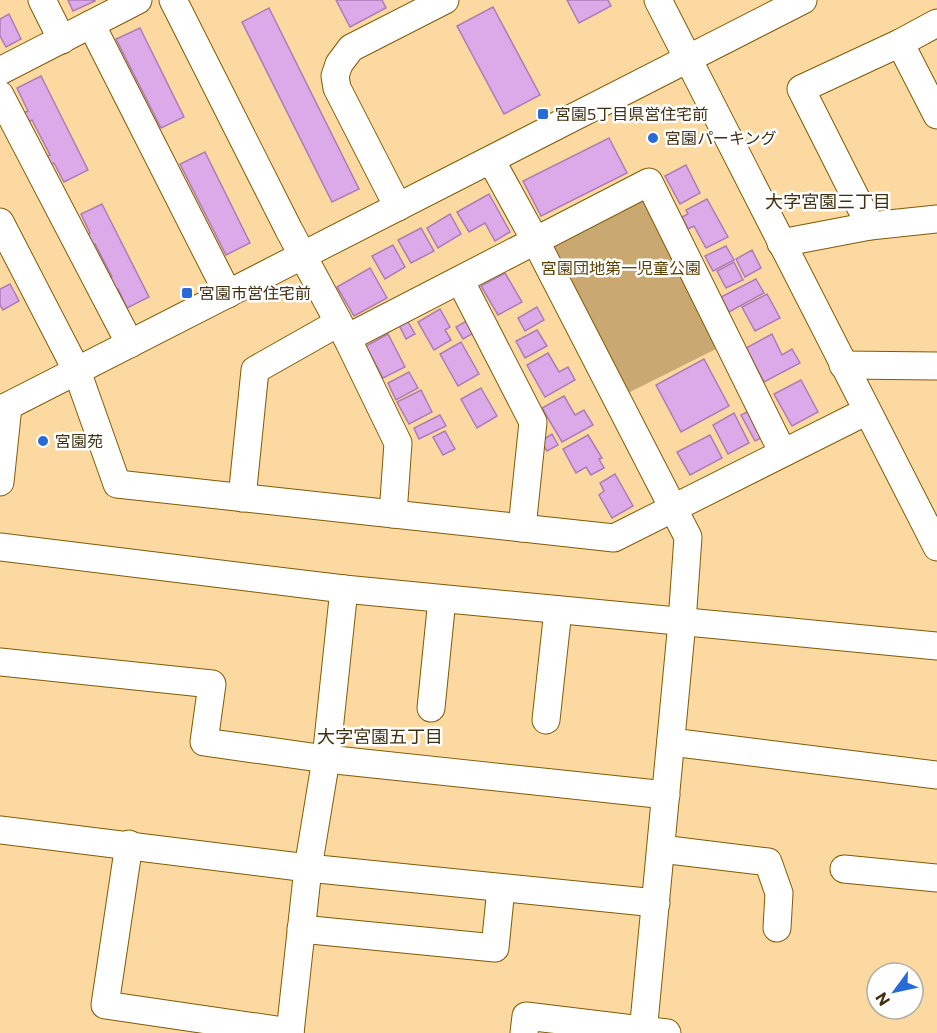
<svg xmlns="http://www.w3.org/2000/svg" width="937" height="1033" font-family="Commissioner,'Noto Sans JP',sans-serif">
<rect width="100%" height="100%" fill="#fcd9a1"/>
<!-- green -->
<polygon fill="#c9a871" points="638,198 647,202 720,347 626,394 553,251 557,238"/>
<!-- building -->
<g fill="#ddaae9" stroke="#ac7cb7" stroke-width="1.5">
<polygon points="68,0 95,0 95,1 73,11"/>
<polygon points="336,0 382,0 386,8 350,27"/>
<polygon points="567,0 608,0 611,6 579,23"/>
<polygon points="493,7 540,95 504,114 457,26"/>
<polygon points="269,8 359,189 332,202 242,22"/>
<polygon points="9,14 21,39 6,47 0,36 0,19"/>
<polygon points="140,28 184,117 161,128 116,39"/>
<polygon points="41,76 88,170 64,182 54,163 48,166 44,158 50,155 32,120 28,122 23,113 28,111 17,88"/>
<polygon points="609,138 627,173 541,216 523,181"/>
<polygon points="205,152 250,243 226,255 180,164"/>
<polygon points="686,165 700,193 680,204 665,176"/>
<polygon points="489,194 510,232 495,241 485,223 469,232 457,212"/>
<polygon points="707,199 728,237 706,248 694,226 688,229 682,217 688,214 686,210"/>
<polygon points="102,204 149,297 127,308 118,289 114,292 108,279 112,277 95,244 89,247 84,237 90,233 81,214"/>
<polygon points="450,214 461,234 438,248 427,228"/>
<polygon points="421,228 434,251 411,263 398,240"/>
<polygon points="393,245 405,267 385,279 372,256"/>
<polygon points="726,246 734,260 713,271 705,256"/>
<polygon points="752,250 761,268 745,277 736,259"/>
<polygon points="734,262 743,280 726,288 717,271"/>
<polygon points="370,268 387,298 354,316 337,287"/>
<polygon points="505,273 522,302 498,315 481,286"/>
<polygon points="756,279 764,293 729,312 721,297"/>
<polygon points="10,284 19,301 3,310 0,305 0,289"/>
<polygon points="767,294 780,318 755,331 742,307"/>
<polygon points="537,307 544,320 525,331 518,318"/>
<polygon points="440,309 450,327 445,330 451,340 434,350 418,322"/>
<polygon points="470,319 477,331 463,339 456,327"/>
<polygon points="407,320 415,334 406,339 399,325"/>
<polygon points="537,330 547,346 525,358 516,341"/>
<polygon points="388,334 405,367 383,378 366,346"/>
<polygon points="772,334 782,355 792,349 800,363 764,382 746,348"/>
<polygon points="461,342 479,374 458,386 440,354"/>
<polygon points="548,353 559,372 568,367 575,380 545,397 527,365"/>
<polygon points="704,359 729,406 681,432 656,385"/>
<polygon points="409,372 418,388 396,400 388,383"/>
<polygon points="801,380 818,412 792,426 774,394"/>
<polygon points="481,388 497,416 477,428 461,399"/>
<polygon points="421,390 432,412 409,424 397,402"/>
<polygon points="564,396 575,415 584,410 593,425 562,442 542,408"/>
<polygon points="755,408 769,434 755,441 741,415"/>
<polygon points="734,413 749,443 728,454 713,425"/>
<polygon points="440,415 446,426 419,439 414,428"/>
<polygon points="445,431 455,449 443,455 433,437"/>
<polygon points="552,434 558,445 547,451 541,441"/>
<polygon points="588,435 602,458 599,459 604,468 591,475 586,467 576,473 563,449"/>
<polygon points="710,435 722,458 690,475 677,452"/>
<polygon points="615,474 633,506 612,518 599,495 604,491 600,483"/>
</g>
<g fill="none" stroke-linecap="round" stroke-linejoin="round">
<!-- minor casing -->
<g stroke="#815b04" stroke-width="29">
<g id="minor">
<polyline points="42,0 62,40"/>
<polyline points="173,0 289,230 347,338 398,443 393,514"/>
<polyline points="658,0 937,547"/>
<polyline points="91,24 228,294"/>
<polyline points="900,43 937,115"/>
<polyline points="0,71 138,0"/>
<polyline points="0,95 130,344"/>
<polyline points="491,160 535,240 688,537 682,622 643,1033"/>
<polyline points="398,207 337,88 335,76 339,64 351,48 445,0"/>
<polyline points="0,222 77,371 117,484 614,538 867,411"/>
<polyline points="870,226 801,89 900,43 937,23"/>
<polyline points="781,243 870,226 937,219"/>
<polyline points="460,280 533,422 522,528"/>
<polyline points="347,338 649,182 783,453"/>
<polyline points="843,365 937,366"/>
<polyline points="0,410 803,0"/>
<polyline points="0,482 8,406"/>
<polyline points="242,498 255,370 338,323"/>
<polyline points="0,547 344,589 937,646"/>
<polyline points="0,662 212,684 204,742 326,759 666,795"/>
<polyline points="431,708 442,599"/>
<polyline points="546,720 558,610"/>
<polyline points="671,742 937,775"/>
<polyline points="0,830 308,868 656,903"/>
<polyline points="129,844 105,1005 290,1032"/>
<polyline points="661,849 768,862 779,893 777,928"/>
<polyline points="844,869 937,878"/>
<polyline points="301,929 495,948 501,888"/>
<polyline points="290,1033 308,868 326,759 344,589"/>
<polyline points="524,1033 526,1016 667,1033"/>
</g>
</g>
<!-- minor -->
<use href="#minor" stroke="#fff" stroke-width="27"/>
</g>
<!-- markers -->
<g fill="#286bd8" stroke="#fff" stroke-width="2">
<rect x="537" y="108" width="12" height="12" rx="3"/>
<circle cx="653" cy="138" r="6"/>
<rect x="181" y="287" width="12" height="12" rx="3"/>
<circle cx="43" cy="441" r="6"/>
</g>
<g text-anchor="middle" stroke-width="5" stroke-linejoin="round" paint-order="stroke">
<!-- poi labels -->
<g font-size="16" fill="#413012" stroke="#fff" text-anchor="start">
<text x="555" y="120">宮園5丁目県営住宅前</text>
<text x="665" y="144">宮園パーキング</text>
<text x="199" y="299">宮園市営住宅前</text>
<text x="55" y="447">宮園苑</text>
</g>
<!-- park labels -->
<g font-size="16" fill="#5b4006" stroke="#fff">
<text x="621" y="274">宮園団地第一児童公園</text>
</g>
<!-- neighbourhood labels -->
<g font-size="18" fill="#413012" stroke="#fff">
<text x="828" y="208">大字宮園三丁目</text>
<text x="380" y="743">大字宮園五丁目</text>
</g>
</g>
<!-- north arrow -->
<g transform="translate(895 991) rotate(237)"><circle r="28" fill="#ffffff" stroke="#b3aca0" stroke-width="1.5"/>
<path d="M0-4.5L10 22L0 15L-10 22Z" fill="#286bd8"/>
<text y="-9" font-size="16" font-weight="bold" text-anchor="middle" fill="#413012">N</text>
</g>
</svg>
